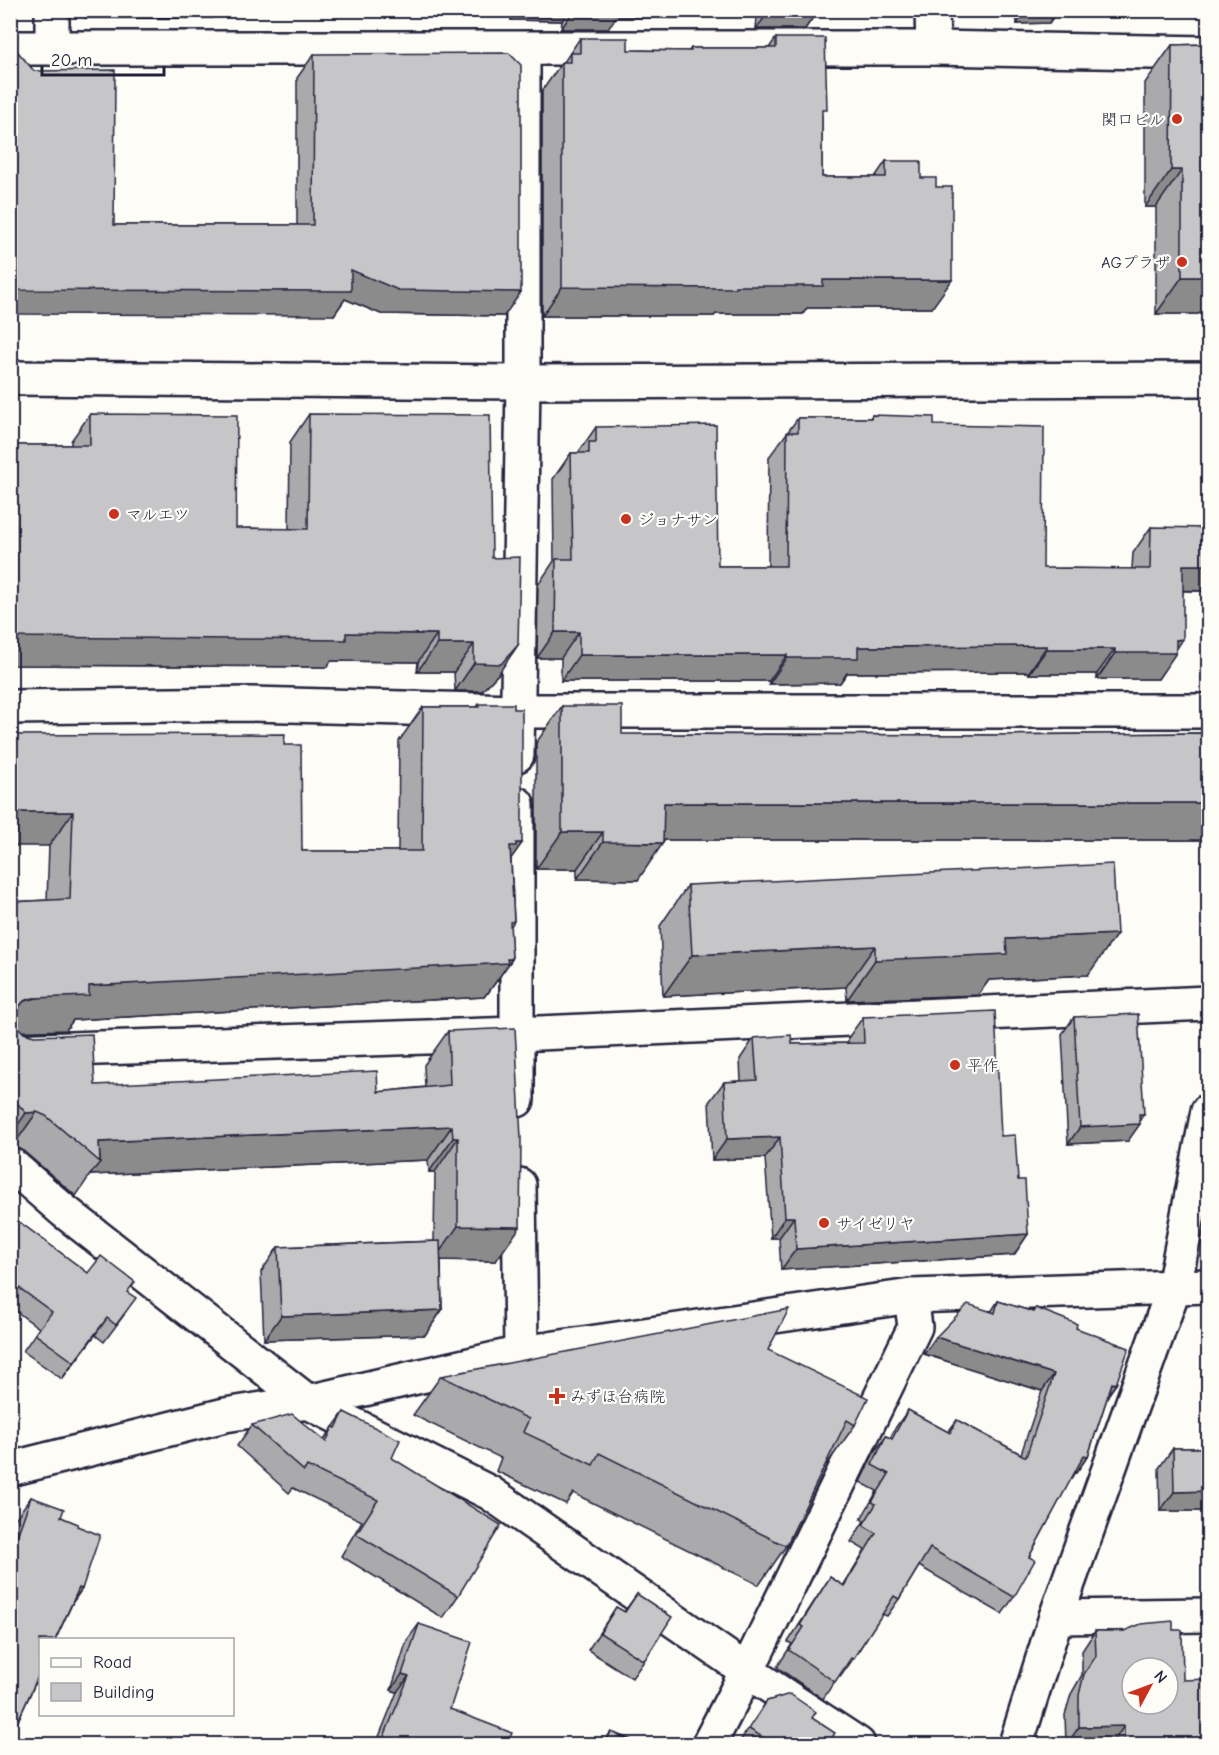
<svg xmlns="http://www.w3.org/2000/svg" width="1219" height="1755" font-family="'Comic Neue','Klee One',sans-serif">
<rect width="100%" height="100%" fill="#fdfcf7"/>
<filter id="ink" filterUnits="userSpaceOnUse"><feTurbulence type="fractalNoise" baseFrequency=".0167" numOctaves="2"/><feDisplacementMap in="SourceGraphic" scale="12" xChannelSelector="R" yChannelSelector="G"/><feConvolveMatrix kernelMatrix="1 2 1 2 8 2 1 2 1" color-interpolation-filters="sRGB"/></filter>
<g filter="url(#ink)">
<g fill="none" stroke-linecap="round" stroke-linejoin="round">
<!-- minor casing -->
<g stroke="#22223b" stroke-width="38">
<g id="minor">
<polyline points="52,10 52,48"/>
<polyline points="932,10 933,48"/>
<polyline points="10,48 933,48 1208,53"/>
<polyline points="10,707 251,704 517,711 1208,711"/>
<polyline points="517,755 523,382 523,49"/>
<polyline points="517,804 517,1100"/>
<polyline points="10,1051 517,1034 1208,1003"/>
<polyline points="10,1164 64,1211 308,1402 490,1493 747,1671 858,1744"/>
<polyline points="519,1185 521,1353"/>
<polyline points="1056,1617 1208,1615"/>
<polyline points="709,1744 747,1671 915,1327 911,1296"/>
<polyline points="1016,1744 1056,1617 1174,1287 1208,1111"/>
</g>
</g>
<!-- tertiary casing -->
<g stroke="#22223b" stroke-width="38">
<g id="tertiary">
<polyline points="10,378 523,382 1208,379"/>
<polyline points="10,1469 225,1415 308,1402 521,1353 911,1296 1208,1286"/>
</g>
</g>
<!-- minor -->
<use href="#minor" stroke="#fdfcf7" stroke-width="33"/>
<!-- tertiary -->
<use href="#tertiary" stroke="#fdfcf7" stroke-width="33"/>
</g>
<!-- wall -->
<g fill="#aaaaac" stroke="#22223b" stroke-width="1.5">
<polygon points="79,10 218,10 213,18 85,18"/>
<polygon points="434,10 904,10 902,14 836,14 834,16 814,16 805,29 756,29 757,16 689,15 687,18 616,17 608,29 561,29 562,21 511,20 511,13 434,13"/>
<polygon points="1016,10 1058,10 1049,23 1017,24"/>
<polygon points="580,38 628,50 689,51 691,48 769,48 776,38 822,116 822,177 875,177 886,161 921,178 932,308 807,308 803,314 716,314 714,316 542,316 542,91 562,62 564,62"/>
<polygon points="1209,44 1209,309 1198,314 1156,314 1156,207 1145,207 1145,83 1172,45"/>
<polygon points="314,54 504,316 381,314 345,299 334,315 114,225 297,225 297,78"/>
<polygon points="90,414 236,528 289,529 290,442 309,414 492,558 499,673 482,691 455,691 454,672 417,672 418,662 331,661 327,667 10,665 10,445 71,445 71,441"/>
<polygon points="872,415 934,425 1043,568 1132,569 1133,553 1151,527 1209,591 1183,591 1176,650 1158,679 1097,679 1097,674 1029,674 1029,672 847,673 840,683 769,684 769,681 561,681 561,658 537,658 538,585 554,561 553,479 571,453 578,453 596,427 718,566 768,566 769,457 798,418 870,418"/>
<polygon points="479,704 522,843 511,858 514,921 510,928 512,959 488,993 487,993 484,997 73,1020 66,1030 23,1032 95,1085 378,1092 425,1087 424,1065 448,1031 496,1261 441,1260 442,1310 425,1335 264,1340 261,1272 278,1247 434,1241 435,1172 429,1172 428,1160 90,1175 76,1196 22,1150 13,1146 10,1146 10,902 47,900 49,846 10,735 284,745 302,851 398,851 399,741 423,707 477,707"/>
<polygon points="562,706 622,734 992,735 1209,733 1209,840 663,840 638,880 577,879 577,869 536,869 536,743"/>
<polygon points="688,885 1088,975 989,980 978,995 847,1000 846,987 663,996 660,926"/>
<polygon points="863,1017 1001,1136 1018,1180 1028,1234 1014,1255 781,1270 779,1238 771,1238 765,1158 712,1160 709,1102 724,1082 741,1081 740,1059 754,1038 792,1044 848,1043 848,1038"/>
<polygon points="1074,1017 1140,1120 1128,1141 1068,1144 1062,1034"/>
<polygon points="10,1215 88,1273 127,1292 124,1315 104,1342 95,1335 62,1379 23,1351 39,1328 10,1307"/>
<polygon points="998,1301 1033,1312 1036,1308 1076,1328 1116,1384 1108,1395 1088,1456 1076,1473 1074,1473 1029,1557 1014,1597 1002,1614 919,1566 899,1599 887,1616 882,1614 853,1659 841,1676 839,1675 823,1699 777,1667 792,1644 788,1642 830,1577 843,1586 865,1550 851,1542 864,1521 861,1519 877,1491 860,1482 874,1453 886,1436 890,1438 896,1427 908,1410 948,1432 957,1420 1021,1454 1042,1391 924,1354 936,1337 991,1312"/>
<polygon points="768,1350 855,1425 827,1464 826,1463 786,1546 759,1585 573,1493 566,1504 496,1471 501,1458 413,1415 441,1376"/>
<polygon points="344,1412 392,1458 458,1596 443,1618 341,1556 362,1521 293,1488 289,1493 237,1446 252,1425 324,1440"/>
<polygon points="1173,1448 1209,1448 1209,1521 1207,1511 1160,1511 1159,1468"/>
<polygon points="31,1497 61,1517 77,1526 82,1589 73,1602 10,1738 10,1533 15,1519"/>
<polygon points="637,1594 644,1661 632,1678 588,1650 616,1607 624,1612"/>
<polygon points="419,1624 450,1709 507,1744 376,1744 397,1692 391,1690 407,1640"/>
<polygon points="1173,1630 1183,1680 1209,1744 1066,1744 1065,1715 1071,1694 1082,1675 1082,1651 1095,1631"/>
<polygon points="767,1701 812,1718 828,1744 738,1744"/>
<polygon points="611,1732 641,1744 602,1744"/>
</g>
<!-- shaded-wall -->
<g fill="#8b8b8c" stroke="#22223b" stroke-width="1.5">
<polygon points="90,10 218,10 213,18 85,18"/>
<polygon points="436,10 513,10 511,13 434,13"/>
<polygon points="518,10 569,10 562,21 511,20"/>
<polygon points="574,10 760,10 757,16 689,15 687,18 616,17 608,29 561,29"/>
<polygon points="770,10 904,10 902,14 836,14 834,16 814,16 805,29 756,29"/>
<polygon points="1026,10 1058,10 1049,23 1017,24"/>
<polygon points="1171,170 1182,170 1156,207 1145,207"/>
<polygon points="351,270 521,292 504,316 381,314 345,299 334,315 10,314 10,290"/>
<polygon points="1182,277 1209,277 1209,309 1198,314 1156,314"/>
<polygon points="823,280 952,280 932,308 807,308 803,314 716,314 714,316 542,316 562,287 735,286"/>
<polygon points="1183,565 1209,565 1209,591 1165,590"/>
<polygon points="555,632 579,632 561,658 537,658"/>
<polygon points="346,633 437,634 418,662 331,661 327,667 10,665 10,637"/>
<polygon points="1183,639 1174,653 1176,653 1158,679 1097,679 1115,653 1176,640"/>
<polygon points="437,644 474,644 454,672 417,672"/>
<polygon points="518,645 499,673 482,691 455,691 474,663"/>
<polygon points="1047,646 1029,672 847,673 840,683 769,684 787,658 858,647"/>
<polygon points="1047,649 1115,649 1097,674 1029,674"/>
<polygon points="579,655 787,655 769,681 561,681"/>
<polygon points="664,803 1209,803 1209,840 638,840"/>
<polygon points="10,812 73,812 49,846 10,846"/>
<polygon points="562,832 603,832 577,869 536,869"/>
<polygon points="603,842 663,843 638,880 577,879"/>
<polygon points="516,843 522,843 498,877 510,846"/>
<polygon points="1117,934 1088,975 989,980 978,995 847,1000 875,960 1006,939"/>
<polygon points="875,946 846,987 663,996 692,955"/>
<polygon points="512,959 488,993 487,993 484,997 73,1020 66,1030 10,1032 18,1008 24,1001 89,986"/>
<polygon points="37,1112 13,1146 10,1146 10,1136 26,1113"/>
<polygon points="1139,1114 1144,1114 1137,1124 1140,1124 1128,1141 1068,1144 1080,1127"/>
<polygon points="452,1126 428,1160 90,1175 100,1162 99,1142"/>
<polygon points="780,1137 765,1158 712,1160 727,1139"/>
<polygon points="453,1138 458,1138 435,1172 429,1172"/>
<polygon points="785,1217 794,1217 779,1238 771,1238"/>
<polygon points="458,1226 520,1227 496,1261 434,1260"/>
<polygon points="1028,1234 1014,1255 781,1270 796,1249"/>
<polygon points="442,1310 425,1335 264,1340 281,1316"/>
<polygon points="107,1318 95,1335 62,1379 74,1362"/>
<polygon points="936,1337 1054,1374 1042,1391 924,1354"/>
<polygon points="1112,1383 1116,1384 1104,1401"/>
<polygon points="1084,1455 1088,1456 1076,1473 1072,1472"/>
<polygon points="1209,1491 1209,1508 1207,1511 1160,1511 1174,1492"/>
<polygon points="79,1588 82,1589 66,1611"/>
<polygon points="402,1674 409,1676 397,1692 391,1690"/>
<polygon points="1124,1726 1112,1744 1067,1744 1079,1727"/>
</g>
<!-- building -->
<g fill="#c6c6c8" stroke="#22223b" stroke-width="1.5" fill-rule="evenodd">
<polygon points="580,38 628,38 628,50 691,51 691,48 776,48 776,38 825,38 827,110 822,110 822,177 886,177 886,161 921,161 921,178 936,178 936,187 952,187 952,280 823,280 823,286 735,286 735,288 562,287 562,62 570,62 570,53 580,53"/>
<polygon points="1209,44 1209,277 1182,277 1182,170 1171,170 1172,45"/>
<polygon points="13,46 34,71 115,70 114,225 313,225 314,54 509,53 521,65 521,292 398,290 351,270 351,291 10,290 10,49"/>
<polygon points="90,414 237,415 236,528 308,529 309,414 490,415 492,558 520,557 518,645 501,664 474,663 474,644 437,644 437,634 346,633 346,640 10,637 10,445 90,445"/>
<polygon points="872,415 934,417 934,425 1044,427 1043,568 1150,569 1151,527 1209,528 1209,565 1183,565 1183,639 1176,640 1176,653 1115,653 1115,649 1047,649 1047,646 858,647 858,658 787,658 787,655 579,655 579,632 555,632 556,559 573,559 571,453 589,453 589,442 596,442 596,427 716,425 718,566 786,566 787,432 798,432 798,418 871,418"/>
<polygon points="479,704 514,704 514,709 522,709 522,843 516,843 516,846 510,846 514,921 510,922 512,959 507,959 508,963 89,986 89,996 33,998 24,1001 18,1008 15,1017 18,1027 24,1033 34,1036 92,1034 95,1085 377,1071 378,1092 450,1085 448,1031 515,1028 521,1138 520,1227 458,1226 458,1138 453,1138 452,1126 99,1142 100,1162 46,1116 37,1112 26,1113 10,1095 10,902 70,899 73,812 10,812 10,735 285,734 284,745 301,745 302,851 422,851 423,707 479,707"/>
<polygon points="562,706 622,706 622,734 992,735 1209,733 1209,803 664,803 663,843 603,842 603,832 562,832"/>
<polygon points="1113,864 1117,934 1006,939 1007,954 875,960 875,946 692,955 688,885"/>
<polygon points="995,1011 1001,1136 1015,1135 1018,1180 1025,1180 1028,1234 796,1249 794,1217 785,1217 780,1137 727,1139 724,1082 757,1080 754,1038 791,1035 792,1044 864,1043 863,1017"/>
<polygon points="1138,1014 1144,1114 1139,1114 1140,1124 1080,1127 1074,1017"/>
<polygon points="10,1215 88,1273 101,1256 135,1282 127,1292 136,1298 116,1325 107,1318 74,1362 35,1334 52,1312 10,1281"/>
<polygon points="440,1241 442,1310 281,1316 278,1247"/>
<polygon points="998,1301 1034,1312 1036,1308 1077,1324 1076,1328 1129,1348 1116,1384 1112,1383 1088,1456 1084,1455 1029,1557 1035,1560 1014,1597 930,1548 899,1599 894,1596 853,1659 851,1658 835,1682 789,1650 804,1627 800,1625 830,1577 844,1586 876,1533 863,1525 876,1504 872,1502 889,1474 872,1465 886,1436 892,1439 908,1410 950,1433 957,1420 1026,1457 1054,1374 936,1337 968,1304 995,1313"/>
<polygon points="789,1309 768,1350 868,1398 855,1425 847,1420 786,1546 599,1453 593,1465 523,1432 529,1419 441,1376"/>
<polygon points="344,1412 400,1440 392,1458 501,1525 458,1596 356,1534 378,1500 307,1466 304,1471 252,1425 292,1414 326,1442 333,1427 336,1428"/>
<polygon points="1173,1448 1209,1448 1209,1491 1174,1492"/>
<polygon points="31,1497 64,1509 61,1517 78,1524 77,1526 100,1535 82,1589 79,1588 55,1640 40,1640 40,1672 10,1738 10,1556"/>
<polygon points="637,1594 672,1617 644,1661 600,1633 616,1607 625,1612"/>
<path d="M1173,1621V1630H1182L1183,1680L1209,1679V1744H1124V1726L1079,1727V1695L1084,1674L1096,1656L1095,1631H1124L1141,1624ZM1132,1668H1168V1704H1132Z"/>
<polygon points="419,1624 472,1642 450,1709 512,1733 507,1744 381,1744 409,1676 402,1674"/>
<polygon points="790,1694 816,1712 812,1718 835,1733 828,1744 774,1744 749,1729 767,1701"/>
<polygon points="611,1732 641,1744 605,1744"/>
</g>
</g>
<!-- markers -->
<g fill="#c8321e" stroke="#fdfcf7" stroke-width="2">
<circle cx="1177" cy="119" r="6"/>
<circle cx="1182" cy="262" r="6"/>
<circle cx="114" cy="514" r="6"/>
<circle cx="626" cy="519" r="6"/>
<circle cx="955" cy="1065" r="6"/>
<circle cx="824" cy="1223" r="6"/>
<path d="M554 1387h6v6h6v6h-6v6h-6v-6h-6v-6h6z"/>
</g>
<g text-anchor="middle" stroke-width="4.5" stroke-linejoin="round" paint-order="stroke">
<!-- poi labels -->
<g font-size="16" fill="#22223b" stroke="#fdfcf7" text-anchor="start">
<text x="1165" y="125" text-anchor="end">関口ビル</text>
<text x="1170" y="268" text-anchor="end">AGプラザ</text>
<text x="126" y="520">マルエツ</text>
<text x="638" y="525">ジョナサン</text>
<text x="967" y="1071">平作</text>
<text x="836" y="1229">サイゼリヤ</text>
<text x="570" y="1402">みずほ台病院</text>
</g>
</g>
<!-- margin -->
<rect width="1219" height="1755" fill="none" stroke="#fdfcf7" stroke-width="36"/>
<rect x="18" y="18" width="1183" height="1719" fill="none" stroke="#22223b" stroke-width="2" filter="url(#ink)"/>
<!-- legend -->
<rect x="39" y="1638" width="195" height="78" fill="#fdfcf7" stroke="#a5a5ac" stroke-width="1.5"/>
<rect x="51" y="1658" width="30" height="9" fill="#fdfcf7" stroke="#a5a5ac" stroke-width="1.5"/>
<text x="93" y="1668" font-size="18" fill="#22223b">Road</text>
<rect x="51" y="1683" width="30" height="18" fill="#c6c6c8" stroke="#a5a5ac" stroke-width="1.5"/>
<text x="93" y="1698" font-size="18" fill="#22223b">Building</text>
<!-- north arrow -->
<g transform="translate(1150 1686) rotate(49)"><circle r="28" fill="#fdfcf7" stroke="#a5a5ac" stroke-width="1.5"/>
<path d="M0-4.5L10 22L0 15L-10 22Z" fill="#c8321e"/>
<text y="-9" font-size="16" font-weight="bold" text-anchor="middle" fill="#22223b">N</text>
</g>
<!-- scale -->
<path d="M42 66v9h122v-9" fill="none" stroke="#22223b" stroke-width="3"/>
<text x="51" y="66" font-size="18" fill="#22223b" stroke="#fdfcf7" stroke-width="4.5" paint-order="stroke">20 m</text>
</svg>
